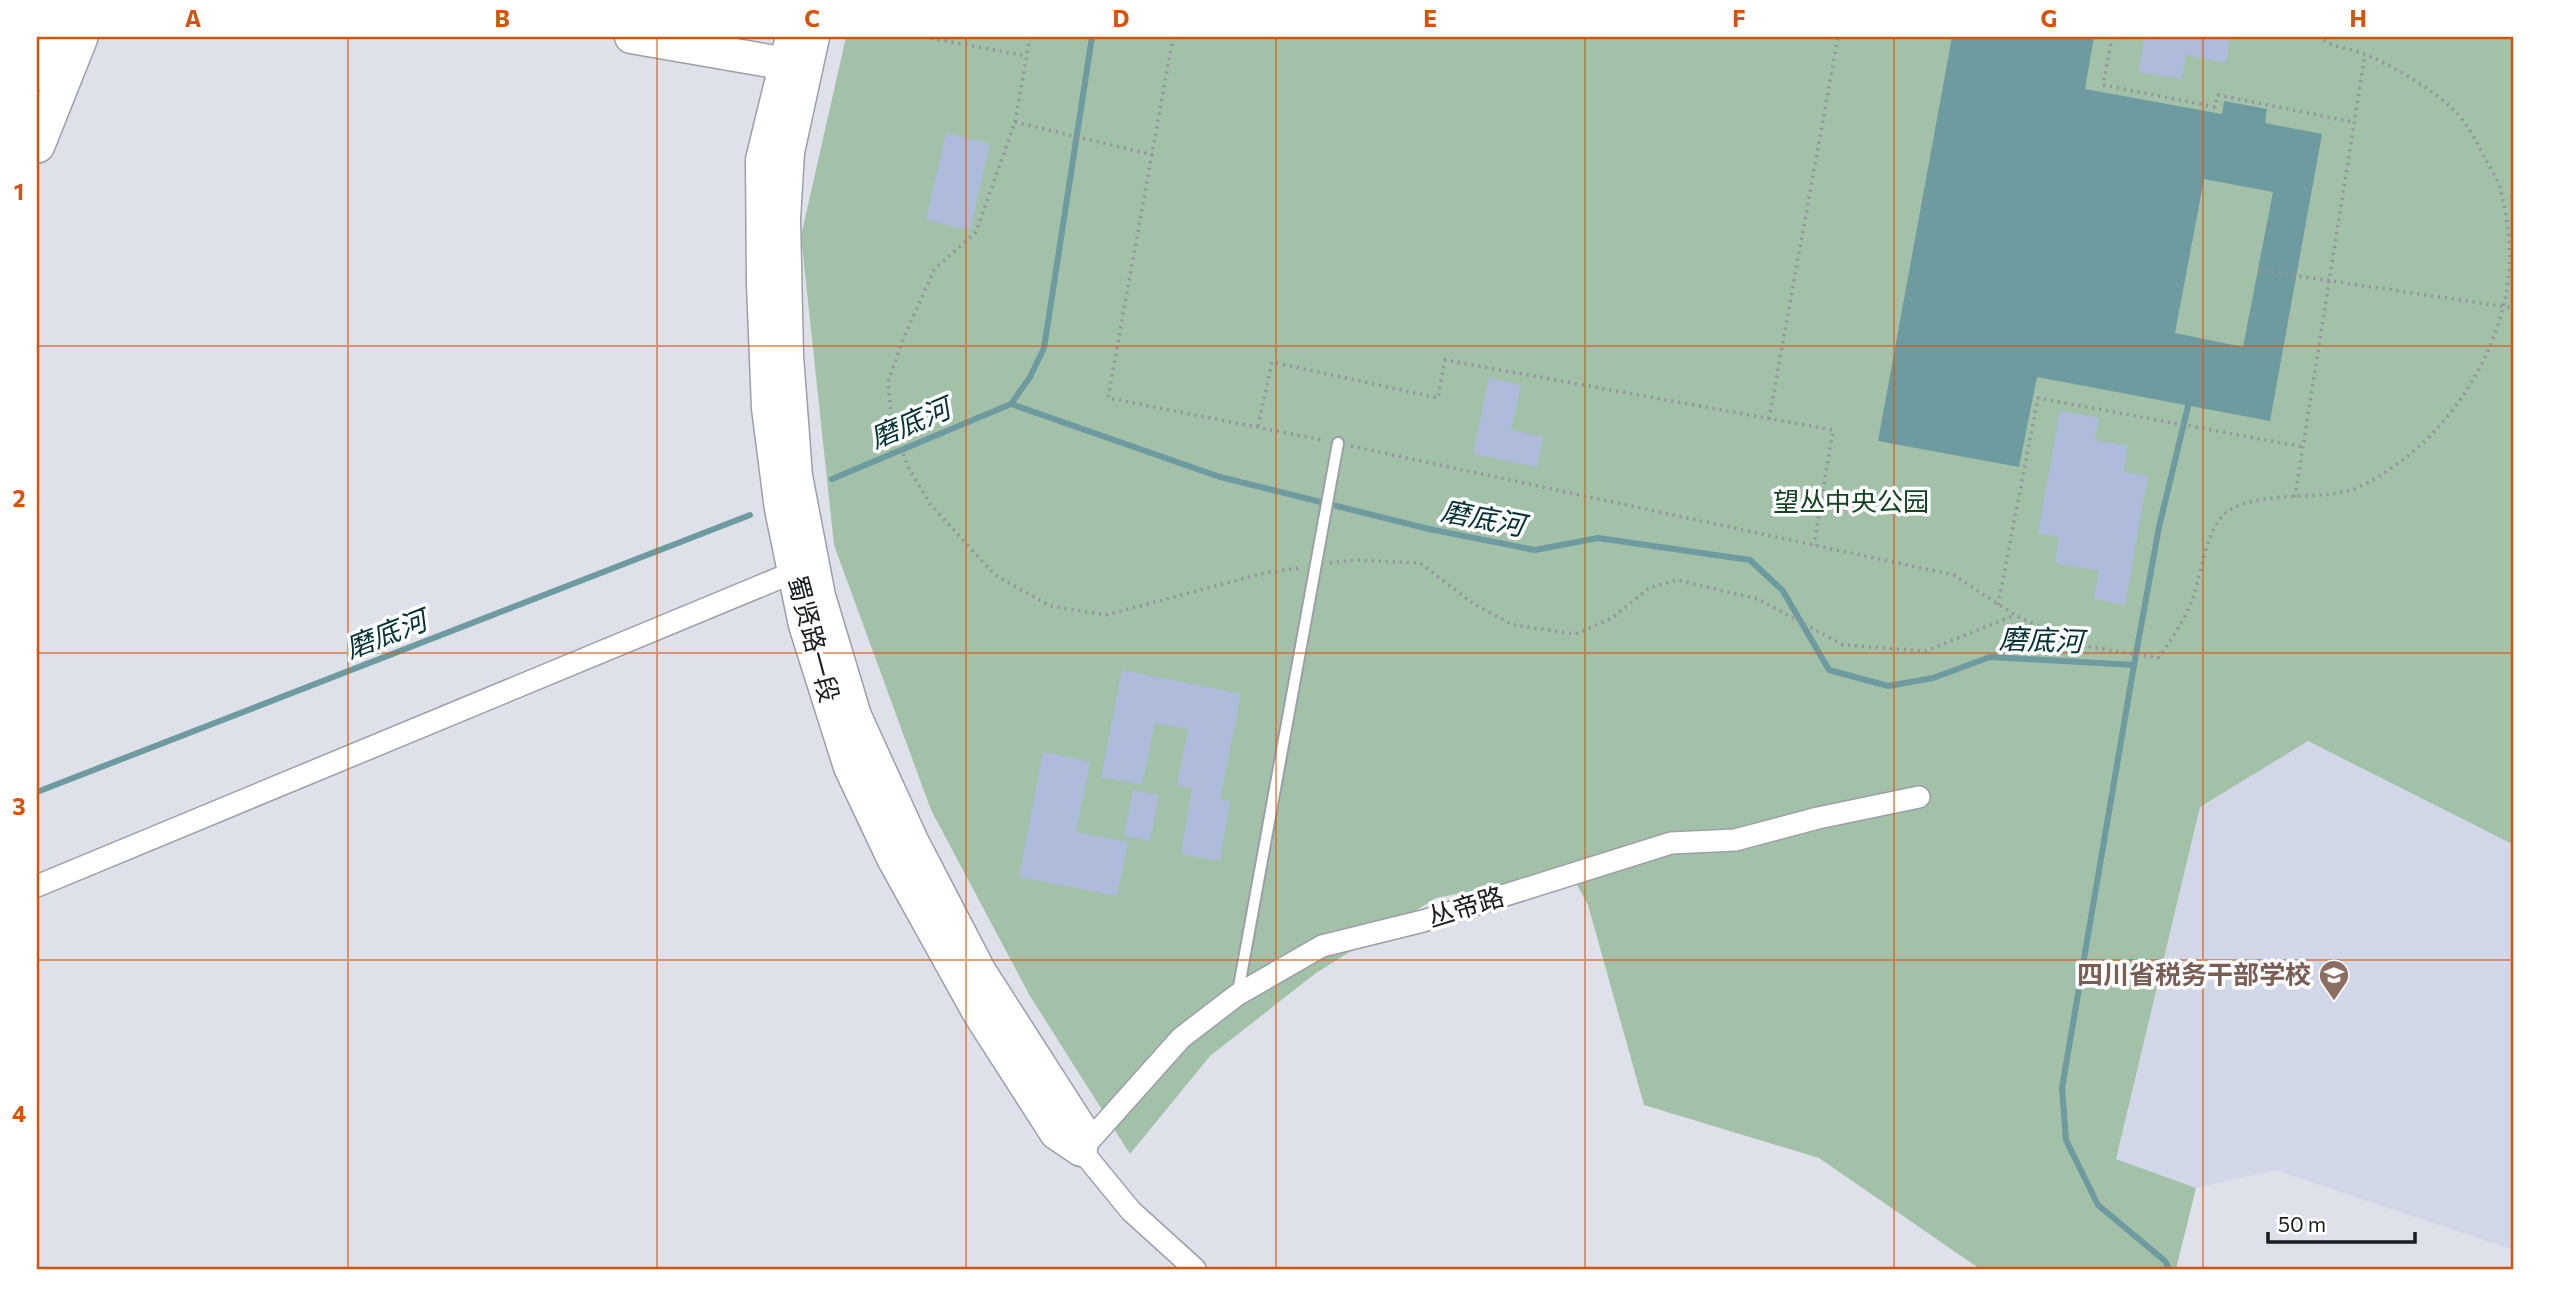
<svg xmlns="http://www.w3.org/2000/svg" width="2551" height="1306" font-family="Commissioner,'Noto Sans SC',sans-serif">
<rect width="100%" height="100%" fill="#dee1ea"/>
<!-- built -->
<polygon fill="#d1d7e7" points="2308,741 2514,845 2514,1250 2275,1170 2196,1188 2116,1159 2200,807"/>
<!-- green -->
<polygon fill="#a3c1a9" points="846,37 2514,37 2514,845 2308,741 2200,807 2116,1159 2196,1188 2176,1269 1980,1269 1819,1158 1644,1105 1588,905 1570,872 1436,898 1316,973 1210,1056 1130,1154 1030,996 931,810 834,545 801,236"/>
<!-- water -->
<path fill="#6e9ba0" fill-rule="evenodd" d="M1952,37H2094L2085,89L2222,114L2224,101L2267,109L2265,123L2322,134L2270,421L2037,377L2019,467L1878,441ZM2204,179L2273,192L2243,347L2175,333Z"/>
<g fill="none" stroke-linecap="round" stroke-linejoin="round">
<!-- stream -->
<g stroke="#6e9ba0" stroke-width="6">
<polyline points="1011,404 1030,377 1044,348 1092,37"/>
<polyline points="832,479 1011,404 1220,477 1429,529 1535,550 1598,538 1750,560 1783,591 1829,670 1888,686 1933,678 1990,657 2134,665 2159,527 2190,398"/>
<polyline points="2134,665 2062,1088 2066,1140 2098,1205 2165,1261 2169,1269"/>
<polyline points="37,792 750,515"/>
</g>
</g>
<!-- building -->
<g fill="#aebbdb">
<polygon points="2145,37 2230,37 2226,63 2186,55 2182,79 2138,72"/>
<polygon points="946,133 990,144 970,230 926,220"/>
<polygon points="1489,378 1521,385 1511,430 1543,437 1537,467 1473,454"/>
<polygon points="2060,411 2099,418 2095,440 2128,446 2124,472 2148,476 2125,605 2094,599 2099,571 2055,563 2059,537 2038,533"/>
<polygon points="1122,670 1241,694 1220,800 1230,801 1220,861 1181,854 1192,788 1177,785 1188,729 1155,723 1142,785 1101,777"/>
<polygon points="1043,752 1090,762 1076,832 1128,842 1117,896 1019,877"/>
<polygon points="1133,790 1159,795 1150,841 1124,836"/>
</g>
<g fill="none" stroke-linecap="round" stroke-linejoin="round">
<!-- lane casing -->
<g stroke="#9c9fa7" stroke-width="14">
<polyline id="lane" points="1238,992 1338,443"/>
</g>
<!-- street casing -->
<g stroke="#9c9fa7" stroke-width="24">
<g id="street">
<polyline points="37,886 794,572"/>
<polyline points="1195,1269 1131,1211 1081,1150 1181,1038 1237,995 1322,946 1423,921 1671,843 1735,840 1818,818 1919,797"/>
</g>
</g>
<!-- secondary casing -->
<g stroke="#9c9fa7" stroke-width="35">
<g id="secondary">
<polyline points="631,37 804,67"/>
<polyline points="792,37 762,160 763,284 768,408 781,509 805,625 850,767 893,858 979,1013 1056,1133 1081,1150 1082,1131 980,972 912,841 855,716 819,596 796,476 787,356 784,219 788,152 813,37"/>
</g>
</g>
<!-- primary casing -->
<g stroke="#9c9fa7" stroke-width="38">
<g id="primary">
<polyline points="37,73 52,37"/>
<polyline points="37,145 80,37"/>
</g>
</g>
<!-- path -->
<g stroke="#92949b" stroke-width="3.5" stroke-dasharray="2 5" stroke-linecap="butt">
<polyline points="924,37 1027,56"/>
<polyline points="1030,37 1015,122 976,232 934,270 904,337 888,382 892,423 908,467 930,504 995,575 1050,606 1106,615 1268,572 1301,568"/>
<polyline points="1173,37 1108,398 1323,440"/>
<polyline points="2112,37 2103,85 2215,107 2218,95 2353,122"/>
<polyline points="1015,122 1153,155"/>
<polyline points="2258,270 2514,308"/>
<polyline points="1769,419 1838,37"/>
<polyline points="1258,426 1272,362 1438,398 1445,360 1833,430 1814,545"/>
<path d="M1351,446L1954,575L2015,615L2080,645L2158,658C2170,641 2183,623 2191,603C2201,579 2206,525 2228,511C2260,491 2311,500 2348,491C2358,488 2372,481 2381,475C2448,434 2497,359 2508,282C2512,254 2508,219 2501,192C2499,181 2491,169 2485,159C2478,143 2466,122 2454,110C2432,89 2392,65 2364,54C2350,48 2331,48 2320,37"/>
<polyline points="2295,497 2365,54"/>
<polyline points="1330,563 1353,560 1420,563 1474,604 1513,625 1576,634 1612,618 1649,588 1677,580 1758,599 1843,645 1926,651 2015,615"/>
<polyline points="1998,605 2038,398 2304,447"/>
</g>
<!-- lane -->
<use href="#lane" stroke="#fff" stroke-width="10"/>
<!-- street -->
<use href="#street" stroke="#fff" stroke-width="21"/>
<!-- secondary -->
<use href="#secondary" stroke="#fff" stroke-width="32"/>
<!-- primary -->
<use href="#primary" stroke="#fff" stroke-width="35"/>
</g>
<!-- grid -->
<path fill="none" stroke="#d4530e" stroke-width="2" stroke-opacity="0.55" d="M348,37V1269M657,37V1269M966,37V1269M1276,37V1269M1585,37V1269M1894,37V1269M2203,37V1269M37,346H2514M37,653H2514M37,960H2514"/>
<!-- icons -->
<defs>
<g id="school-pin" transform="scale(1.575)"><path d="M0 17L-7.5 6A9.5 9.5 0 1 1 7.5 6Z" fill="#8d6e63" stroke="#fff"/><path d="M0-5L7-2L0 1L-7-2ZM-4 1L0 2.5L4 1V4Q0 6-4 4Z" fill="#fff"/></g>
</defs>
<g fill-rule="evenodd">
<use href="#school-pin" x="2334" y="975"/>
</g>
<g text-anchor="middle" stroke-width="7" stroke-linejoin="round" paint-order="stroke">
<!-- park labels -->
<g font-size="26" fill="#124422" stroke="#fff">
<text x="1851" y="511">望丛中央公园</text>
</g>
<!-- street labels -->
<g font-size="26" fill="#1b1c1f" stroke="#fff">
<text transform="translate(813 639) rotate(75)" y="9">蜀贤路一段</text>
<text transform="translate(1466 907) rotate(-17)" y="9">丛帝路</text>
</g>
<!-- education labels -->
<g font-size="26" font-weight="bold" fill="#785e54" stroke="#fff" text-anchor="end">
<text x="2311" y="984">四川省税务干部学校</text>
</g>
<!-- water labels -->
<g font-size="28" font-style="italic" fill="#033136" stroke="#fff">
<text transform="translate(910 423) rotate(-23)" y="10">磨底河</text>
<text transform="translate(1483 518) rotate(11)" y="10">磨底河</text>
<text transform="translate(386 634) rotate(-21)" y="10">磨底河</text>
<text transform="translate(2041 640) rotate(2)" y="10">磨底河</text>
</g>
</g>
<!-- border -->
<rect width="2551" height="1306" fill="none" stroke="#ffffff" stroke-width="77"/>
<!-- scale -->
<path d="M2268 1232v10h147v-10" fill="none" stroke="#1b1c1f" stroke-width="3.5"/>
<text x="2278" y="1232" font-size="21" fill="#1b1c1f" stroke="#ffffff" stroke-width="5" paint-order="stroke">50 m</text>
<rect x="38" y="38" width="2474" height="1230" fill="none" stroke="#d4530e" stroke-width="2.5"/>
<g font-size="23" text-anchor="middle" font-weight="bold" fill="#d4530e">
<text x="193" y="27">A</text>
<text x="502" y="27">B</text>
<text x="812" y="27">C</text>
<text x="1121" y="27">D</text>
<text x="1430" y="27">E</text>
<text x="1739" y="27">F</text>
<text x="2049" y="27">G</text>
<text x="2358" y="27">H</text>
<text x="19" y="200">1</text>
<text x="19" y="507">2</text>
<text x="19" y="815">3</text>
<text x="19" y="1122">4</text>
</g>
</svg>
